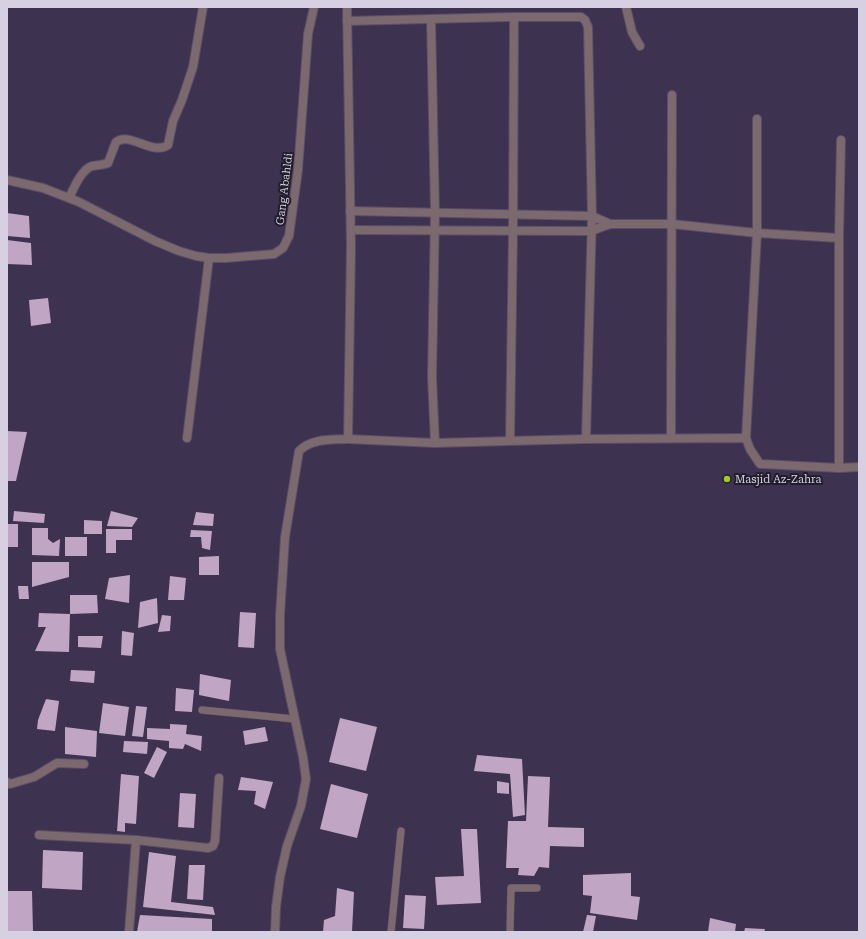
<svg xmlns="http://www.w3.org/2000/svg" width="866" height="939" font-family="'Roboto Serif',serif">
<rect width="100%" height="100%" fill="#3d324f"/>
<!-- building -->
<g fill="#c0a5c4">
<polygon points="7,213 29,216 30,238 7,236"/>
<polygon points="7,240 31,243 32,265 7,264"/>
<polygon points="48,298 51,323 31,326 29,300"/>
<polygon points="7,431 27,432 16,481 7,481"/>
<polygon points="14,511 45,514 44,523 13,521"/>
<polygon points="111,511 138,518 132,527 107,526"/>
<polygon points="196,512 214,514 213,526 193,525"/>
<polygon points="84,520 102,521 102,534 84,534"/>
<rect x="7" y="524" width="11" height="23"/>
<polygon points="32,528 48,528 48,539 53,543 60,539 59,556 32,555"/>
<polygon points="106,529 132,529 132,540 116,540 116,553 106,553"/>
<polygon points="191,530 212,531 210,550 202,548 201,537 190,537"/>
<rect x="65" y="537" width="22" height="19"/>
<polygon points="219,556 219,575 199,575 199,557"/>
<polygon points="32,562 69,562 69,577 32,587"/>
<polygon points="130,575 129,603 105,599 109,578"/>
<polygon points="170,576 186,578 184,600 168,600"/>
<polygon points="18,586 28,586 29,599 19,599"/>
<polygon points="70,595 97,595 98,613 70,614"/>
<polygon points="157,598 158,623 138,628 140,602"/>
<polygon points="240,612 256,613 254,648 238,647"/>
<polygon points="39,613 70,614 69,652 35,651 46,627 38,627"/>
<polygon points="162,615 171,616 170,631 158,632"/>
<polygon points="122,631 134,633 132,656 121,655"/>
<polygon points="78,636 103,636 101,648 78,647"/>
<polygon points="71,670 95,671 94,683 70,681"/>
<polygon points="200,674 231,680 229,701 199,695"/>
<polygon points="176,688 194,690 192,712 175,711"/>
<polygon points="46,699 59,701 55,731 37,729 38,720"/>
<polygon points="103,703 129,707 125,736 99,733"/>
<polygon points="136,706 147,707 143,737 132,736"/>
<polygon points="340,718 377,727 366,771 329,762"/>
<polygon points="170,724 187,725 186,734 202,736 201,751 185,744 183,749 169,748 169,741 147,739 147,728 170,729"/>
<polygon points="65,727 97,731 96,757 65,754"/>
<polygon points="265,727 268,741 245,745 243,731"/>
<polygon points="124,741 148,742 147,754 123,752"/>
<polygon points="157,747 167,752 154,778 144,773"/>
<polygon points="477,755 522,759 525,815 513,817 510,774 474,771"/>
<polygon points="121,774 139,776 136,824 125,823 125,832 117,831"/>
<polygon points="528,776 550,777 548,827 584,828 584,847 550,846 549,868 539,867 534,876 518,875 519,868 506,868 508,821 526,821"/>
<polygon points="241,777 273,782 265,809 254,804 256,791 238,790"/>
<polygon points="497,781 509,783 509,794 497,793"/>
<polygon points="331,784 368,794 357,838 320,829"/>
<polygon points="180,793 196,794 194,828 178,827"/>
<polygon points="461,829 477,829 481,903 437,905 435,877 464,876"/>
<polygon points="43,850 83,852 82,890 42,888"/>
<polygon points="149,852 176,856 171,902 213,907 215,915 143,907"/>
<polygon points="189,865 205,865 203,900 187,899"/>
<polygon points="631,873 631,896 640,897 637,920 590,913 592,896 583,895 583,875"/>
<polygon points="337,888 354,892 352,932 323,932 324,920 335,916"/>
<polygon points="7,891 32,891 33,932 7,932"/>
<polygon points="405,895 426,896 424,929 403,928"/>
<polygon points="140,915 212,919 212,932 137,932"/>
<polygon points="587,915 596,916 593,932 583,932"/>
<polygon points="710,918 736,924 735,932 708,932"/>
<polygon points="745,928 765,929 764,932 744,932"/>
</g>
<g fill="none" stroke-linecap="round" stroke-linejoin="round">
<!-- lane casing -->
<g stroke="#594e6a" stroke-width="8">
<g id="lane">
<polyline points="202,710 294,719"/>
<polyline points="391,932 401,831"/>
<polyline points="510,932 511,888 537,888"/>
</g>
</g>
<!-- street casing -->
<g stroke="#594e6a" stroke-width="10">
<g id="street">
<polyline points="626,7 632,32 640,46"/>
<polyline points="431,19 435,213 432,377 435,443"/>
<polyline points="347,21 514,17 581,17 585,20 588,27 592,216 586,439"/>
<polyline points="7,180 43,188 79,202 155,241 179,251 196,256 209,258 226,258 274,254 283,248 289,236 298,170 308,34 314,7"/>
<path d="M69,198C74,188 81,170 92,166C97,165 103,165 108,163L116,142C129,131 153,156 168,145L173,121L182,100L193,67L203,7"/>
<polyline points="350,211 592,216 610,224"/>
<polyline points="351,230 591,231 610,224 672,224 757,233 839,238"/>
<polyline points="187,438 209,258"/>
<polyline points="671,438 672,95"/>
<polyline points="746,438 757,233 757,119"/>
<polyline points="348,439 435,443 586,439 746,438 750,449 760,464 839,468 839,238 841,140"/>
<polyline points="510,441 513,231 514,17"/>
<polyline points="839,468 859,467"/>
<polyline points="7,782 10,784 34,777 57,763 84,764"/>
<polyline points="39,835 136,840 208,848 213,846 215,841 219,778"/>
<polyline points="129,932 136,840"/>
<path d="M275,932L276,907L280,877L287,846L301,806L306,779L303,757L280,649V615L285,537L299,451C312,438 331,440 348,439L351,247L347,7"/>
</g>
</g>
<!-- lane -->
<use href="#lane" stroke="#7b696d" stroke-width="7"/>
<!-- street -->
<use href="#street" stroke="#7b696d" stroke-width="8"/>
</g>
<!-- markers -->
<circle fill="#a4c824" stroke="#221d2a" stroke-width="1.5" cx="727" cy="479" r="4"/>
<g text-anchor="middle" stroke-width="4" stroke-linejoin="round" paint-order="stroke">
<!-- street labels -->
<g font-size="11" fill="#d7d0e3" stroke="#221d2a">
<text transform="translate(284 189) rotate(-83)" y="4">Gang Abahldi</text>
</g>
<!-- poi labels -->
<g font-size="11" fill="#d7d0e3" stroke="#221d2a" text-anchor="start">
<text x="735" y="483">Masjid Az-Zahra</text>
</g>
</g>
<!-- border -->
<rect width="866" height="939" fill="none" stroke="#d7d0e3" stroke-width="16"/>
</svg>
